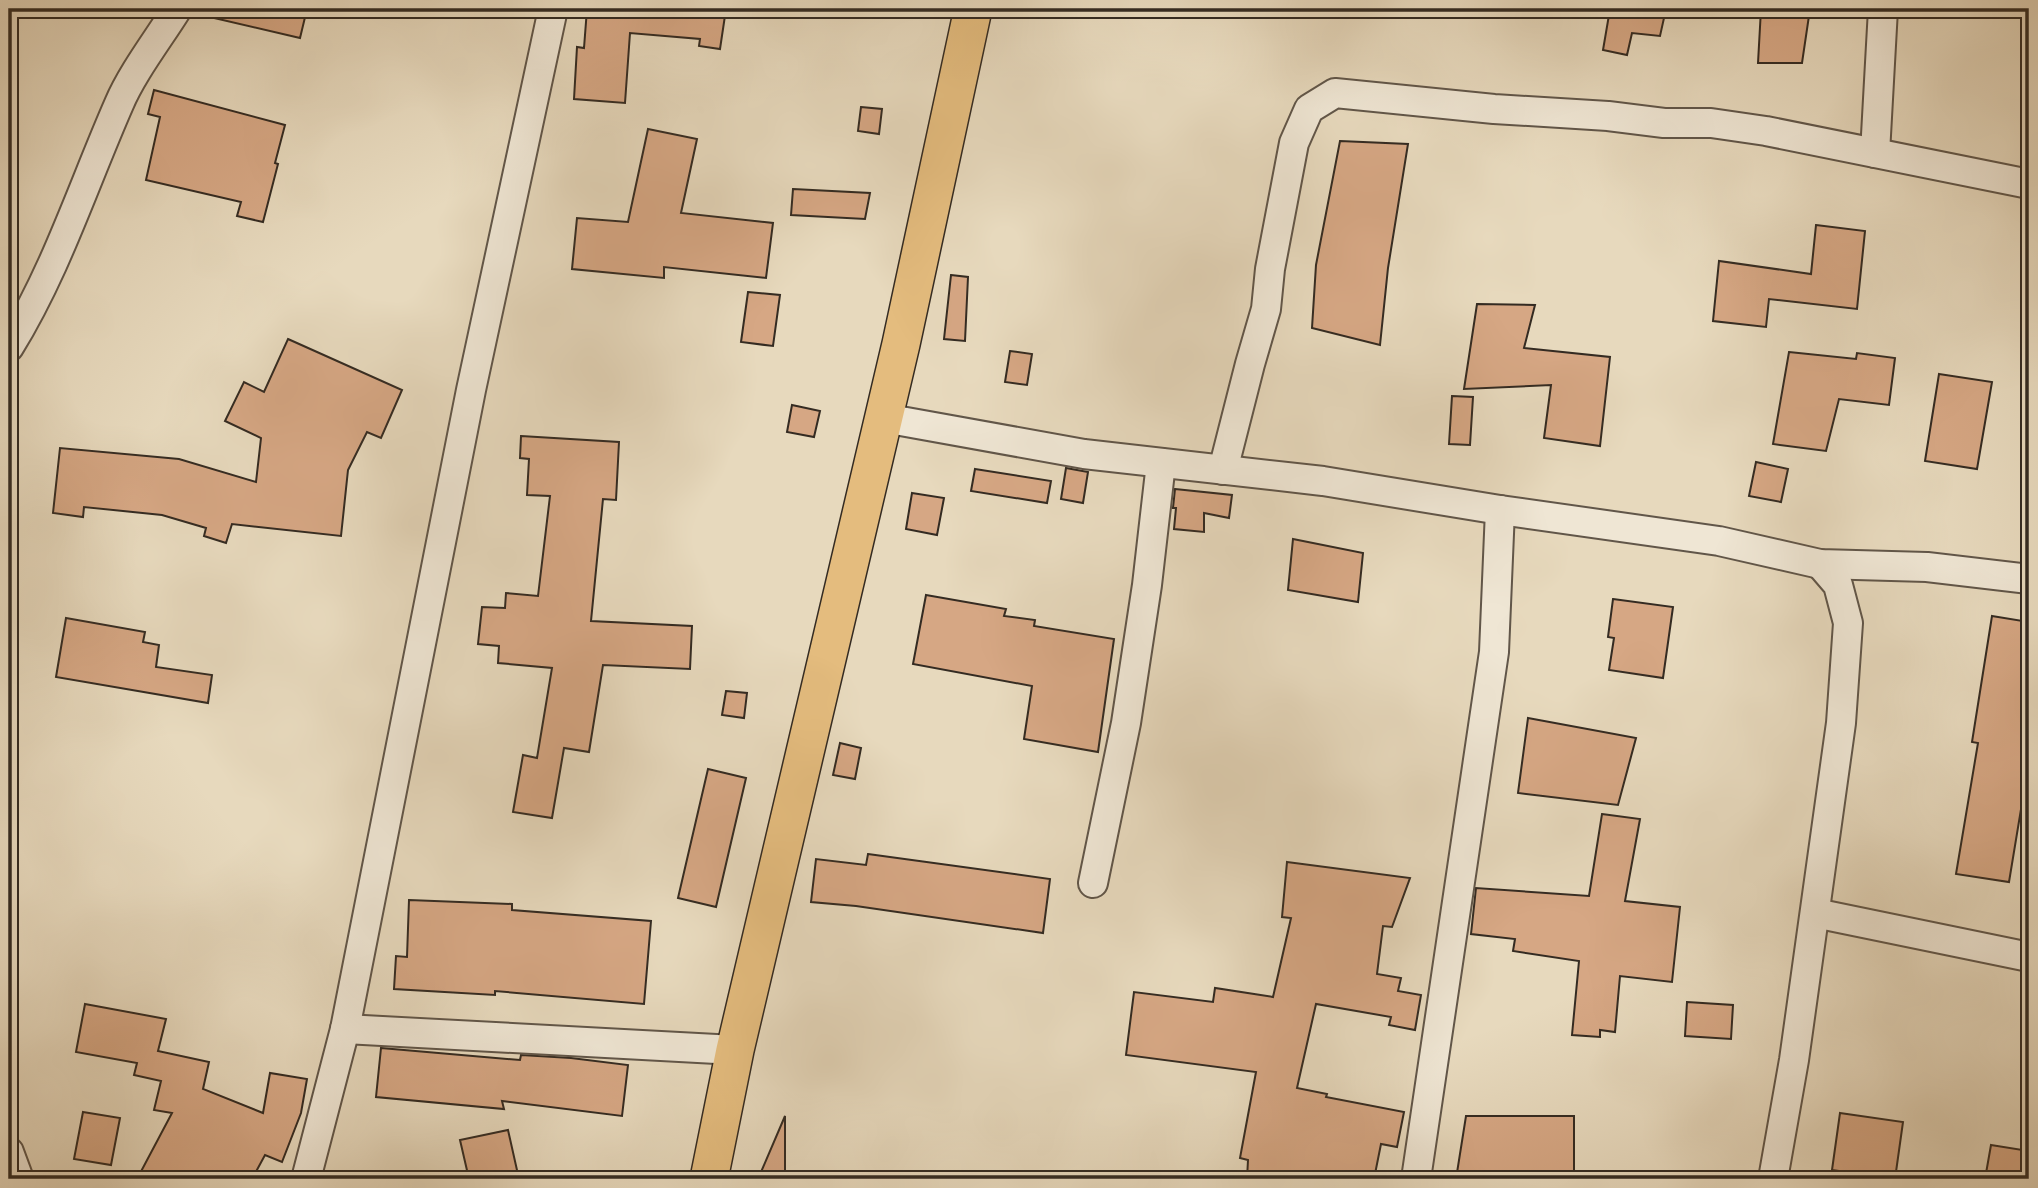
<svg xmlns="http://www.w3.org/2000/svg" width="2038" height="1188" font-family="'IM FELL English',serif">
<rect width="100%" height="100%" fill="#e7d9bd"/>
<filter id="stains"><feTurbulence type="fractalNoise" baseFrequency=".00286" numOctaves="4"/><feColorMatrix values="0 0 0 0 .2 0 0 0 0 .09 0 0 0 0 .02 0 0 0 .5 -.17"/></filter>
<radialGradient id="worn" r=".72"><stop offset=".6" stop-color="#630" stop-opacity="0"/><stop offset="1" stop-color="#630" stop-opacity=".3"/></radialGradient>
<!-- building -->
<g fill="#d6a784" stroke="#342b22" stroke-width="2">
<polygon points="215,9 307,9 300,38 214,18"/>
<polygon points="587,9 726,9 720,49 699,46 700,39 630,33 625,103 574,99 577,47 584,48"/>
<polygon points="1610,9 1666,9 1660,36 1632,33 1627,55 1603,50"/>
<polygon points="1761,9 1810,9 1802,63 1758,63"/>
<polygon points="154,90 285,125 275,163 278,164 263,222 237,216 241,202 146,180 160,117 148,114"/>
<polygon points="861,107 882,109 879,134 858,131"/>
<polygon points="648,129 697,139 681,213 773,223 766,278 664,267 664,278 572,269 577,218 628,222"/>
<polygon points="1340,141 1408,144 1388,268 1380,345 1312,328 1316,265"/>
<polygon points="793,189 870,193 865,219 791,215"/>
<polygon points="1816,225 1865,231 1857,309 1769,299 1766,327 1713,321 1719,261 1811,274"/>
<polygon points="951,275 968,277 965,341 944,339"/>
<polygon points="748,292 780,295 773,346 741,342"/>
<polygon points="1477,304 1535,305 1524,348 1610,357 1600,446 1544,438 1551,385 1464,389"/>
<polygon points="288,339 402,390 381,438 367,432 348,470 341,536 232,524 226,543 204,536 206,528 162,515 84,507 83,517 53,513 60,448 179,459 256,482 261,438 225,421 244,382 264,392"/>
<polygon points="1010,351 1032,354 1027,385 1005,382"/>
<polygon points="1789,352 1856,359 1857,353 1895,358 1889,405 1839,399 1826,451 1773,444"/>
<polygon points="1939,374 1992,382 1977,469 1925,461"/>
<polygon points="1452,396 1473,397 1470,445 1449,444"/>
<polygon points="792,405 820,411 814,437 787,432"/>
<polygon points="521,436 619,442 616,500 603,499 591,621 692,626 690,669 603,665 589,752 564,748 552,818 513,812 523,755 537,758 552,668 498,663 499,646 478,644 482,607 505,608 506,593 538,596 550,496 527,495 529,459 520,458"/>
<polygon points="1756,462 1788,469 1781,502 1749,496"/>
<polygon points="1066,468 1088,472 1083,503 1061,499"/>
<polygon points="975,469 1051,481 1047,503 971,491"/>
<polygon points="1175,489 1232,495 1229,518 1204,513 1204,532 1174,529 1176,508 1173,508"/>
<polygon points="912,493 944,498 937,535 906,529"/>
<polygon points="1293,539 1363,553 1358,602 1288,590"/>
<polygon points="926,595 1006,609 1004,616 1035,620 1034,626 1114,639 1098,752 1024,739 1032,686 913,664"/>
<polygon points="1613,599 1673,607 1663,678 1609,670 1614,638 1608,637"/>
<polygon points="1992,616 2029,622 2029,741 2023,778 2026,779 2009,882 1956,874 1978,743 1972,742"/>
<polygon points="66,618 145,632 143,642 159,645 156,667 212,675 208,703 56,677"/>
<polygon points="726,691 747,693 744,718 722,715"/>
<polygon points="1528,718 1636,738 1618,805 1518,793"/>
<polygon points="840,743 861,748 855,779 833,775"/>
<polygon points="708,769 746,778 716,907 678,898"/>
<polygon points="1602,814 1640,819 1625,901 1680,907 1672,982 1620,976 1615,1032 1600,1030 1600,1037 1572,1035 1579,961 1513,951 1515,939 1471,934 1476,888 1589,896"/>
<polygon points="868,854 1050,879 1043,933 856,906 811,902 816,859 866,865"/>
<polygon points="1287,862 1410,878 1392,927 1383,926 1377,974 1401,978 1398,991 1421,995 1415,1030 1389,1025 1391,1017 1316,1004 1297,1088 1327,1094 1326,1097 1404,1112 1397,1147 1381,1144 1374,1179 1247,1179 1248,1160 1240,1158 1256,1072 1126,1055 1134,992 1213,1002 1215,988 1273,997 1291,918 1282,917"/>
<polygon points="409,900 512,904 512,910 651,921 644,1004 495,991 495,995 394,989 396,956 407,957"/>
<polygon points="1687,1002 1733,1005 1731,1039 1685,1036"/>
<polygon points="85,1004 166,1019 158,1051 209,1062 203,1089 263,1113 270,1073 307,1079 301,1113 282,1162 265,1155 252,1179 137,1179 172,1113 154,1110 161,1081 134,1075 137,1063 76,1052"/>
<polygon points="381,1048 520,1060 521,1055 571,1058 628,1065 622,1116 502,1101 504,1109 376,1097"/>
<polygon points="83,1112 120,1118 111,1165 74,1159"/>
<polygon points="1840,1113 1903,1122 1895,1179 1832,1170"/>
<polygon points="785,1116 785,1179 758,1179"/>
<polygon points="1466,1116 1574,1116 1574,1179 1456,1179"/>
<polygon points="508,1130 519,1179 469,1179 460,1140"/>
<polygon points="1991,1145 2029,1151 2029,1179 1985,1179"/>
</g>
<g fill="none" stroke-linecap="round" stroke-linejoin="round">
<!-- minor casing -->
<g stroke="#615649" stroke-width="32">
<g id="minor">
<polyline points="1875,153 1883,9"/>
<path d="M9,347C56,271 83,186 119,104C132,73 159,38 177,9"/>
<polyline points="884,418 1084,454 1323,481 1500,510 1719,541 1820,564 1927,567 2029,579"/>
<polyline points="1223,470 1250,364 1266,309 1270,269 1294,143 1309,109 1335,93 1494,109 1608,116 1664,123 1711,123 1766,131 2029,184"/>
<polyline points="1093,883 1126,723 1147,585 1161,463"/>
<polyline points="1815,913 2029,957"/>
<polyline points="345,1029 735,1050"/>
<polyline points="9,1152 19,1179"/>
<polyline points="306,1179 345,1029 471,390 553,9"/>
<polyline points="1416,1179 1494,652 1500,510"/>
<polyline points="1773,1179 1794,1060 1841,723 1848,623 1838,585 1820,564"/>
</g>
</g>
<!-- major casing -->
<g stroke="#342b22" stroke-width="40">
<polyline id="major" points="709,1179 735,1050 901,344 973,9"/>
</g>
<!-- minor -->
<use href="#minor" stroke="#efe6d4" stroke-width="28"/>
<!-- major -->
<use href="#major" stroke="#e4bc7e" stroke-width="37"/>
</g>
<!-- margin -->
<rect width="2038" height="1188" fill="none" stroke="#e7d9bd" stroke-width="35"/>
<rect x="10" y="10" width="2017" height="1167" fill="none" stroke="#342b22" stroke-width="3.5"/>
<rect x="18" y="18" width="2003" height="1153" fill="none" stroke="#342b22" stroke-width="2"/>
<rect width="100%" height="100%" filter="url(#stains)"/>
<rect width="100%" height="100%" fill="url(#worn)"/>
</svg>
